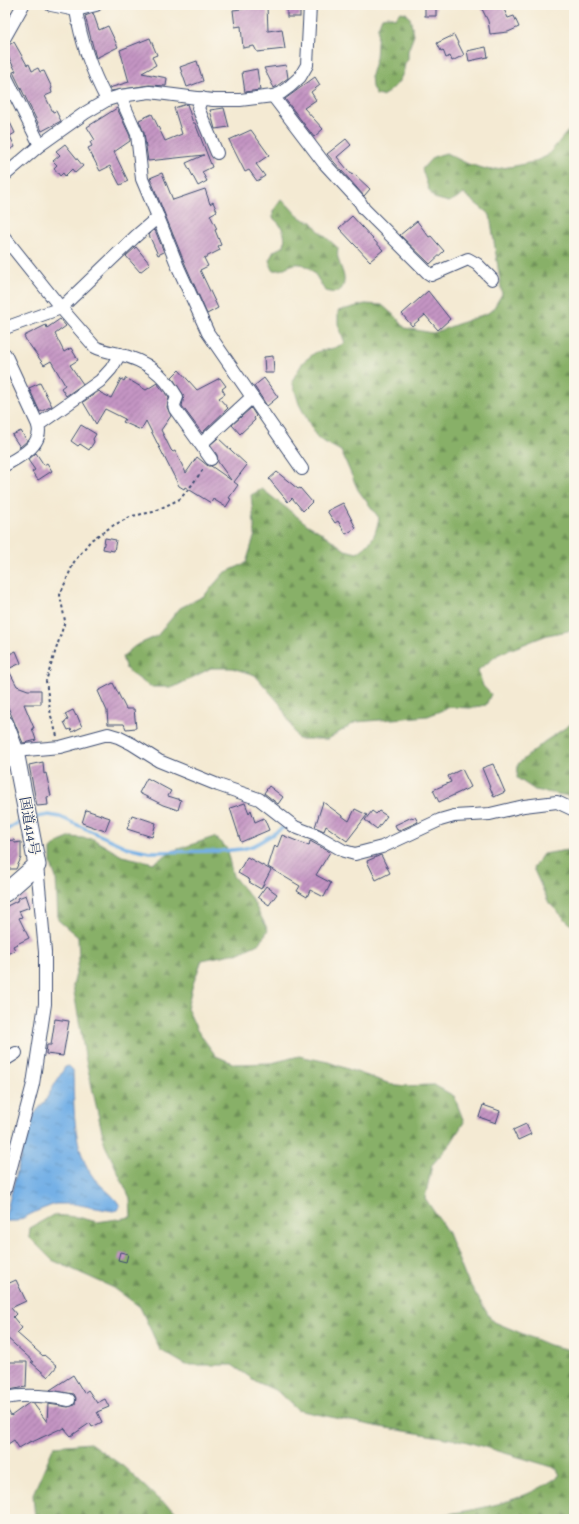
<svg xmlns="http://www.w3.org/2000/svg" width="579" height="1524" font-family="Alegreya,'Noto Serif JP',serif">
<defs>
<pattern id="forest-firs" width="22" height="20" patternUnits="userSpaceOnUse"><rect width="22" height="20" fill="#88b067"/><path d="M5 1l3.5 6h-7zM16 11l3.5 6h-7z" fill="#6e9058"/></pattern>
<pattern id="water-ripples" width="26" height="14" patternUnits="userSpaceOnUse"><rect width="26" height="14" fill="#74b0e6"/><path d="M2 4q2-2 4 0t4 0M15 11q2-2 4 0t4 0" fill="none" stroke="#5e90be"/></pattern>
<pattern id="building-hatch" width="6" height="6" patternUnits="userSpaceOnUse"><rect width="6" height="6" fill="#c494c3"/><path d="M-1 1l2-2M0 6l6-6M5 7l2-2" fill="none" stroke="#9e79a2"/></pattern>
</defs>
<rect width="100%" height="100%" fill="#fbf7ec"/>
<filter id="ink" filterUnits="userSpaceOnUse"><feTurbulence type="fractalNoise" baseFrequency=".025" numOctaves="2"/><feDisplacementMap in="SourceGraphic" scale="8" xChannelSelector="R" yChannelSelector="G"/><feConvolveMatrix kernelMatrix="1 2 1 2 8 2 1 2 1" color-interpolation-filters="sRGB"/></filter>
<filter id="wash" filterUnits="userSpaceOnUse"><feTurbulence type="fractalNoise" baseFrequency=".012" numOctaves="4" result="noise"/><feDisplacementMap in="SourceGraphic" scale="16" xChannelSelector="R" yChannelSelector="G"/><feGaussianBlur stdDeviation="0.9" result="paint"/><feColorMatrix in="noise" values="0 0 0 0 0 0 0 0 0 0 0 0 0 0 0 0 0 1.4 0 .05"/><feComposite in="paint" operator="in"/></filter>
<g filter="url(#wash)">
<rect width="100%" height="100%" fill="#f4ead3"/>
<!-- forest -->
<g fill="url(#forest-firs)" stroke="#527062">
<path d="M401,12L406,13L410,18L414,35L408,51V60L405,63C404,78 395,89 382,96L376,95L372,87L371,75L376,58L378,27L382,17L388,16L395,18Z"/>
<path d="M574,127V627L568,631L547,635L499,654L478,670L483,686L491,694L486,705L470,708L450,707L428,716L356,722L328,739H298L280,704L255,675L232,668H211L174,687H150L126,669L122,657L135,646L157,636L180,608L204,596L224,573L246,563L255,534L251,495L262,489L308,525L322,533L345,550L357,553C373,542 375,536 379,518L358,490L341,451L317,438L299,404L292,381L303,362L316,352L334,348L345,343L338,324V311L365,304L382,305L397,318L405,328L433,333L488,313L493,309L502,294L490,215L464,194L449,202L434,198L429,190L422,169L433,157L446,153L468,164L490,170L515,166L533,162L547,156L567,132Z"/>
<path d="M281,200C295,208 293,218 312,222L318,230L338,248C338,251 337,255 338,258C340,268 348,278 342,288C338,294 333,293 325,291C317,278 310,259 291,265C283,268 282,271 272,270L269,260L274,251L284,246C286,234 283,226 273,218V211Z"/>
<polygon points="574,722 574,797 535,790 517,778 518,764 544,742"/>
<path d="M71,837L93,839L122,856L154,863L172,851L214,837L226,847L233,876L252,899L268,930L260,943L241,952L202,960L193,984L187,1008L197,1030L216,1056L235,1064L272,1063L299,1056L328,1062L396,1086L434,1085L454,1096L464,1122L451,1143L432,1165L425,1198L448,1233L465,1276L492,1321L549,1345L574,1351V1519H416C465,1511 520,1506 560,1475L556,1468L464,1441L375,1426L297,1410L277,1391L257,1382L232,1365H186L160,1350L140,1307L114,1288L52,1260L29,1237L30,1228L53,1215L78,1217L97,1222L131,1217L130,1198L105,1145L85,1056L73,986L79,961L78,937L58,920L56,878L51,864V849L59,842Z"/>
<polygon points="574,849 574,928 549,903 533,868 543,854"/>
<polygon points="90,1443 124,1467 158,1499 187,1519 35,1519 33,1494 54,1446"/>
</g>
<!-- water -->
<path fill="url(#water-ripples)" stroke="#4870a2" d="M69,1066L73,1070C74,1104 72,1144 91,1174C99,1187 112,1192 120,1206L118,1210L113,1211L74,1204H55L37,1211L17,1221H5V1217L31,1118L45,1101L65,1067Z"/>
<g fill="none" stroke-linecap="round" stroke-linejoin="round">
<!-- stream -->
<g stroke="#74b0e6" stroke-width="3.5">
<polyline points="36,817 49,815 60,817 126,847 150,852 221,851 242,849 253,846 262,841 286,826"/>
<polyline points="5,831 19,822"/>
</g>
</g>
<g id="blocks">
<!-- building -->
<g fill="url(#building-hatch)">
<rect x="287" y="5" width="13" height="12"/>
<rect x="425" y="5" width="11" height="11"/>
<polygon points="480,5 502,5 508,18 514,16 519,27 508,32 490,34 488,21"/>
<polygon points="267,6 268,31 282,29 285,49 257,52 254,46 243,48 241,26 235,27 233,10"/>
<polygon points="93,13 99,30 108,26 118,47 96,58 85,16"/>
<polygon points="454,35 464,55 452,61 450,56 446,58 443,50 441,51 437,43"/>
<polygon points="150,38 157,55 152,57 156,65 142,73 167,78 166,86 149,85 111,91 109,88 129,82 120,50"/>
<polygon points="14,42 27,65 29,64 32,71 38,68 40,72 44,71 52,88 51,89 52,93 45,96 53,112 56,111 61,121 42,131 13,72 16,71 5,51 5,47"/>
<polygon points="486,47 488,57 469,61 467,51"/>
<polygon points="197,61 203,81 187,87 180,67"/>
<polygon points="286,65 288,78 274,88 264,68"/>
<polygon points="257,69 260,90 245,92 242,72"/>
<polygon points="315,77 320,85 311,92 316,100 304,108 323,129 314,137 285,99"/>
<polygon points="187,104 193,123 195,123 212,167 202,172 207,181 198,186 186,163 204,155 148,161 144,133 139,120 152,114 165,141 182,134 174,108"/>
<polygon points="117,108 130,136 130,141 114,152 128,181 120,185 110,166 100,171 88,148 92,146 90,142 95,140 87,127"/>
<polygon points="224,108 229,127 215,129 210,110"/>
<polygon points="5,112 15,133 10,136 15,147 5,152"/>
<polygon points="251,130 269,155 256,164 265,176 257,181 249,170 245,172 229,140"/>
<polygon points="346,139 351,145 337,157 352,175 353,173 370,189 364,196 327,154"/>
<polygon points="65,144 83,166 75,173 72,169 65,176 63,173 60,176 54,168 57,165 53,161 60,155 56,151"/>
<polygon points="162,173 173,200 205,189 210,204 213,202 217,211 210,215 217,229 215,230 221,245 218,246 220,250 204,258 208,266 200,270 218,308 207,314 185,264 150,178"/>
<polygon points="352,216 383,250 370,261 339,228"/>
<polygon points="417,221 429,237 431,236 444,251 430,264 400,235"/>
<polygon points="154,230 155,230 164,252 158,255 149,235"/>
<polygon points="136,247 150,264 140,272 126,256"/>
<polygon points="428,291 450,319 438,330 425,315 412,326 402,314"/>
<polygon points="60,319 66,326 55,334 64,352 71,348 78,360 70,365 83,384 66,396 61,388 65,385 51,361 44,365 29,344 28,344 24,336 46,325 47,328"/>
<polygon points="273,356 274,373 265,373 264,357"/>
<polygon points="179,370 197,390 220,378 226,386 222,389 225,394 219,398 228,408 202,433 182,406 184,396 172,377"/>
<polygon points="126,378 146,390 157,383 169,398 167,407 171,416 161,430 171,450 173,452 175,451 186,473 197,457 208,466 211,466 231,480 218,462 217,455 210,445 218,438 247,465 234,482 238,485 229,498 231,499 226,507 213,499 211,503 185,487 184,489 179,486 146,421 141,430 123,422 125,419 105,409 96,424 83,402 99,391 101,393 111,398 121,379 124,381"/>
<polygon points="264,378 278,397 267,406 254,386"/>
<polygon points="40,383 52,406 40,412 29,388"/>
<polygon points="251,408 256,416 254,418 255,420 240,434 232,425"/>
<polygon points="81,425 96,434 93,439 94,442 89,450 80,444 78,446 71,441"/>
<polygon points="21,431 27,441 20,447 12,435"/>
<polygon points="36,453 44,465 47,463 52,471 38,480 32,472 35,470 28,460"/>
<polygon points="277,472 298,489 300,488 312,502 303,511 292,498 288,502 269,479"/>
<polygon points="343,503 356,528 346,534 338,521 335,523 327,511"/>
<polygon points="105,538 116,540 114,551 103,549"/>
<polygon points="16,651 21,663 8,669 17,686 28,690 41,690 41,704 24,704 34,728 32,728 36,740 29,742 23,743 5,700 5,656"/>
<polygon points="113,683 126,709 134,709 136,728 126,729 124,724 108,724 107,711 98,691"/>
<polygon points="73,710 76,716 77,715 82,727 72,732 71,729 68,730 64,722 68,720 65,714"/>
<polygon points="43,762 44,774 46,773 51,796 47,797 48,805 37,806 29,765"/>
<polygon points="493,764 505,792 494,797 482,768"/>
<polygon points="462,769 471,787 439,802 433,790 451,782 448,776"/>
<polygon points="147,778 171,791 168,796 181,800 178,810 163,805 139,793"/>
<polygon points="269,786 283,797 278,804 264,793"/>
<polygon points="323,802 349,821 355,809 367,815 347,841 326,826 324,831 315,827"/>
<polygon points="245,803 249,813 251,810 255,822 264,818 269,830 241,842 230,808"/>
<polygon points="86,810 110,818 105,831 82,823"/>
<polygon points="372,811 376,814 379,811 387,816 377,829 365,820"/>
<polygon points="132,815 156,823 152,837 127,829"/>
<polygon points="412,817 413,818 415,817 418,822 398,831 395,825"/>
<polygon points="282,835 309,846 310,841 330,852 316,875 331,883 324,897 310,890 307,897 297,891 300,886 268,867 275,845 277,848"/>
<polygon points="14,840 15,843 21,842 21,858 16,869 10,869 5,871 5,841"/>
<polygon points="381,855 390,873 376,880 367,861"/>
<polygon points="247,857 271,870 261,889 249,882 250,880 238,873"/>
<polygon points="266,886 277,894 269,905 258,897"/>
<polygon points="26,895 30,907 19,911 22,917 19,918 29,938 13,946 15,950 5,955 5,907 19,900 18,898"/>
<polygon points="55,1019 69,1021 63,1056 46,1054 47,1045 51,1045"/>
<polygon points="483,1105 500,1111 496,1123 479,1117"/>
<polygon points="526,1124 531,1134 518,1140 513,1130"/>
<polygon points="120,1252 128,1254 126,1262 118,1260"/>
<polygon points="16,1280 26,1301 11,1308 16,1314 13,1317 22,1328 17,1333 43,1356 44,1355 57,1366 48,1377 31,1362 34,1362 5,1336 5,1285"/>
<polygon points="9,1362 27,1362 26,1387 9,1390"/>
<polygon points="73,1375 84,1393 88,1390 97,1403 105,1399 109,1407 97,1412 102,1422 92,1427 90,1423 71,1436 64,1428 61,1430 60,1429 32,1442 31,1441 19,1448 14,1440 5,1446 5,1405 11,1416 29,1403 33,1403 47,1422 48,1404 68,1407 75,1405 76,1398 74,1394 50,1390"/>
</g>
</g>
</g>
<g filter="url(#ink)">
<use href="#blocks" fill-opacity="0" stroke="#3c4b70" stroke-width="1"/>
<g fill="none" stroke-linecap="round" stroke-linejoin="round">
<!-- minor casing -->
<g stroke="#3c4b70" stroke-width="14">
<g id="minor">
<polyline points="51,5 76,10 96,5"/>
<path d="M76,10C81,42 92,72 107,100"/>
<polyline points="5,37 23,5"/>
<polyline points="5,75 40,145"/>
<polyline points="120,96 137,134 142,179 158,217"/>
<polyline points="273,96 324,163 360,202 364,209 428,273 431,275 468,259 477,264 492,279"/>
<polyline points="202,98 198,108 217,153"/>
<polyline points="5,175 40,145 85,113 107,100 120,96 150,92 213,100 240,100 273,96 281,93 289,87 300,77 307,65 310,5"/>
<path d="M5,238L61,308L95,347C103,351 111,352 119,354C146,361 163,373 177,397L174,405L175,409L211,459"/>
<polyline points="5,328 61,308 136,236 158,217 178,267 208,333 252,397 201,444"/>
<polyline points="5,354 38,425"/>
<polyline points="252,397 302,469"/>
<path d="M5,465C19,457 44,445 38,425L100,381L111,369L120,354"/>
<polyline points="15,751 60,747 108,734 118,737 132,744 159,761 218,785 259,799 295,827 316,835 344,851 355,854 382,847 440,820 454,816 490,814 524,806 557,802 574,810"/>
<polyline points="5,1060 16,1053"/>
<polyline points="5,1190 33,1084 45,1004 45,952 37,865"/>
<path d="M5,1398C25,1394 49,1396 69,1400"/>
</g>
</g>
<!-- highway casing -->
<g stroke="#3c4b70" stroke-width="19">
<polyline id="highway" points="5,724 15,751 37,865 5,893"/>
</g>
<!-- path -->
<polyline stroke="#3c4b70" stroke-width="2" stroke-dasharray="3 3" stroke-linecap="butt" points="57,736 51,716 46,681 65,621 60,595 74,562 91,540 114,525 132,516 153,512 180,499 191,486 204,468"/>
<!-- minor -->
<use href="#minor" stroke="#fff" stroke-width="12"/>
<!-- highway -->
<use href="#highway" stroke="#fff" stroke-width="17"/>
</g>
</g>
<g text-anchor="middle" stroke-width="3" stroke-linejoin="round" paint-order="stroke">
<!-- street labels -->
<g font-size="14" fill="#1b2f5e" stroke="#fbf7ec">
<text transform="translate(30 826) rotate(80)" y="5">国道414号</text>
</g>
</g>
<!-- margin -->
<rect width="579" height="1524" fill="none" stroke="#fbf7ec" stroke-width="20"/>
</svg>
